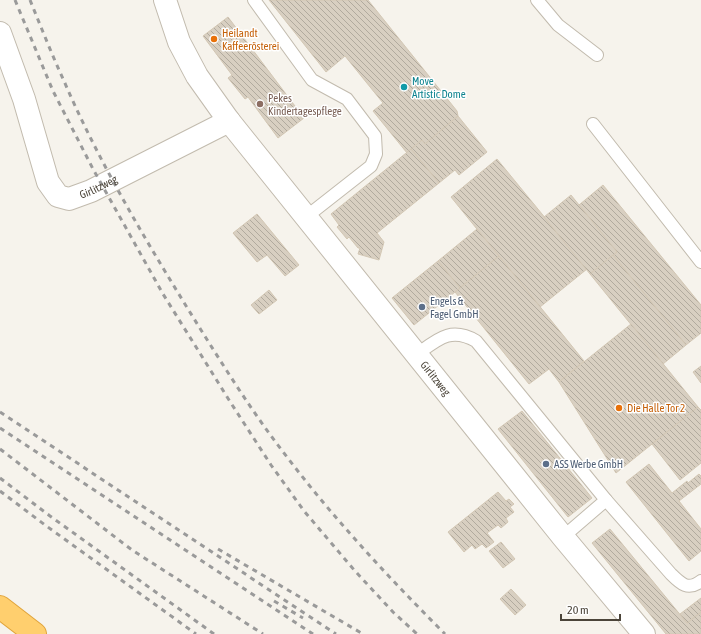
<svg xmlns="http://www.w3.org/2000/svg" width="701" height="634" font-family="'Asap Condensed',sans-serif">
<defs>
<pattern id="building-back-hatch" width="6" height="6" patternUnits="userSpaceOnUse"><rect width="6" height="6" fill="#d8cfc1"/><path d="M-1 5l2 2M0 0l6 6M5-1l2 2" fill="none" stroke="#b1aa9e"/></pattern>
</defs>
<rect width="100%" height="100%" fill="#f6f3ec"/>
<!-- building -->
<g fill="url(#building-back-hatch)" stroke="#d3c7b4">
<polygon points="269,0 368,0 457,111 458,116 425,144 422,140 407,153 373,111 383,103 345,56 326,72"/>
<polygon points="228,17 304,118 278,138 248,97 245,99 228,78 232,75 203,36"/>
<polygon points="458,116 487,152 459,175 455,170 439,183 411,149 422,140 425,144"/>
<polygon points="411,149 439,183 377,233 384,242 379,260 358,254 360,248 358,248 349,237 347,239 337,227 339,225 331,214"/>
<polygon points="497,159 587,269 540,307 451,197"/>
<polygon points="603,185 701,305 701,333 686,345 613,255 617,252 579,205"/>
<polygon points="571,195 617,252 590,274 544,217"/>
<polygon points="257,214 299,265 285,276 267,255 257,262 233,233"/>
<polygon points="477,229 499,256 460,288 438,261"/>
<polygon points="613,255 686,345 663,364 590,274"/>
<polygon points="499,256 584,361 559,382 549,369 529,384 455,292"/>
<polygon points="438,261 460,288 414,325 392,298"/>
<polygon points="269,290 277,300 259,314 251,305"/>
<polygon points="631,324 698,407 616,473 559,382"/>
<polygon points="701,366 701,383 693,372"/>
<polygon points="698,407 701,410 701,463 680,480 652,444"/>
<polygon points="522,411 592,498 568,517 498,429"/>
<polygon points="649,464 672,493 687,481 688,483 699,474 701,476 701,484 679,501 701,529 701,551 689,561 626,482"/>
<polygon points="498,492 506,501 509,499 514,504 510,507 514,512 506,518 508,522 501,528 498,525 487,533 494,542 486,548 482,544 475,549 472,545 464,552 448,532"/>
<polygon points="610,529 687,623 701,612 701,634 666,634 592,543"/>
<polygon points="501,542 515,559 503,568 489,551"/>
<polygon points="511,589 526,605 515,615 500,599"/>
<polygon points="701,598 701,612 687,623 680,614"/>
</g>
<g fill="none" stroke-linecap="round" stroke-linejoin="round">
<!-- lane casing -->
<g stroke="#c2bbae" stroke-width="14">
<g id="lane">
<polyline points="254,0 312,80 347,99 375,136 376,154 371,166 306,217"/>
<polyline points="537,0 558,25 597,55"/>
<polyline points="593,124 701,262"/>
<path d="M416,355C437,340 450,326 476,341L606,500"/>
<path d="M563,537L606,500L671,574C681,584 688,591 701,581"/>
</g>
</g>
<!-- street casing -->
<g stroke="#c2bbae" stroke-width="24">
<g id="street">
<path id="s1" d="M165,0L179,42L197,76L229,121L563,537L644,634"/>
<path id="s2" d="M0,33L24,99L48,182L58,196L69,199L91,191L229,121"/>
</g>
</g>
<!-- highway casing -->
<g stroke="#e0a43c" stroke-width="24">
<polyline id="highway" points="0,607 35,634"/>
</g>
<!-- lane -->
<use href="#lane" stroke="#fff" stroke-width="12"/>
<!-- street -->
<use href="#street" stroke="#fff" stroke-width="22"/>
<!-- highway -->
<use href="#highway" stroke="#ffcf6e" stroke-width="22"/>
<!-- rail -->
<g stroke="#9a9a9a" stroke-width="3" stroke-dasharray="5 5" stroke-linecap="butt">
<polyline points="15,0 53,91 93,169 163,294 229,400 271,465 304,511 355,571 393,612 417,634"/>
<path d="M30,0C41,27 52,55 64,81C101,167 152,251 201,330C228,373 255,416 287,457C335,520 389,578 445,634"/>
<polyline points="0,412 336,634"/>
<polyline points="0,428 313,634"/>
<polyline points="0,449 132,550 263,634"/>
<polyline points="0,478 50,516 214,634"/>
<polyline points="0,491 45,525 196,634"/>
<polyline points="218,549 363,634"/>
<polyline points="274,601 303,618"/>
</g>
</g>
<!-- markers -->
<g fill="#e8710a" stroke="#fff" stroke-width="1.5">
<circle cx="214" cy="39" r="4"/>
<circle cx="619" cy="408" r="4"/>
</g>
<circle fill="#0f9aa8" stroke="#fff" stroke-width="1.5" cx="404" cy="87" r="4"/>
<circle fill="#8d6e63" stroke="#fff" stroke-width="1.5" cx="260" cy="104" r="4"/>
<g fill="#5c6f8a" stroke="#fff" stroke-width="1.5">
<circle cx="422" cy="307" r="4"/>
<circle cx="546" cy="464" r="4"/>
</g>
<g text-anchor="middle" stroke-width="3" stroke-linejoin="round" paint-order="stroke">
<!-- food labels -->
<g font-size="11" fill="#c56008" stroke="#fff" text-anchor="start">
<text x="222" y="37">Heilandt<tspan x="222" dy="13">Kaffeerösterei</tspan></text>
<text x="627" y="412">Die Halle Tor 2</text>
</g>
<!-- culture labels -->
<g font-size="11" fill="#0d838f" stroke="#fff" text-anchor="start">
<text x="412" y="85">Move<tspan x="412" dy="13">Artistic Dome</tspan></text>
</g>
<!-- education labels -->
<g font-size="11" fill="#785e54" stroke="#fff" text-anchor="start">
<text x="268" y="102">Pekes<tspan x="268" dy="13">Kindertagespflege</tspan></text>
</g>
<!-- street labels -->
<g font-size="11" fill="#4b4439" stroke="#fff">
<text dy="4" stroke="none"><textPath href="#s2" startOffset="217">Girlitzweg</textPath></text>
<text dy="4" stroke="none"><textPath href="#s1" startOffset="468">Girlitzweg</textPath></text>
</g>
<!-- service labels -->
<g font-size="11" fill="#4e5e75" stroke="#fff" text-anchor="start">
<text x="430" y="305">Engels &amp;<tspan x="430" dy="13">Fagel GmbH</tspan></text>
<text x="554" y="468">ASS Werbe GmbH</text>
</g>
</g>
<!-- scale -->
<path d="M561 614v6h59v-6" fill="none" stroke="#4b4439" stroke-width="2"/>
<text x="567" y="614" font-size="12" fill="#4b4439" stroke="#ffffff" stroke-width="3" paint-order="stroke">20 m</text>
</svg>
